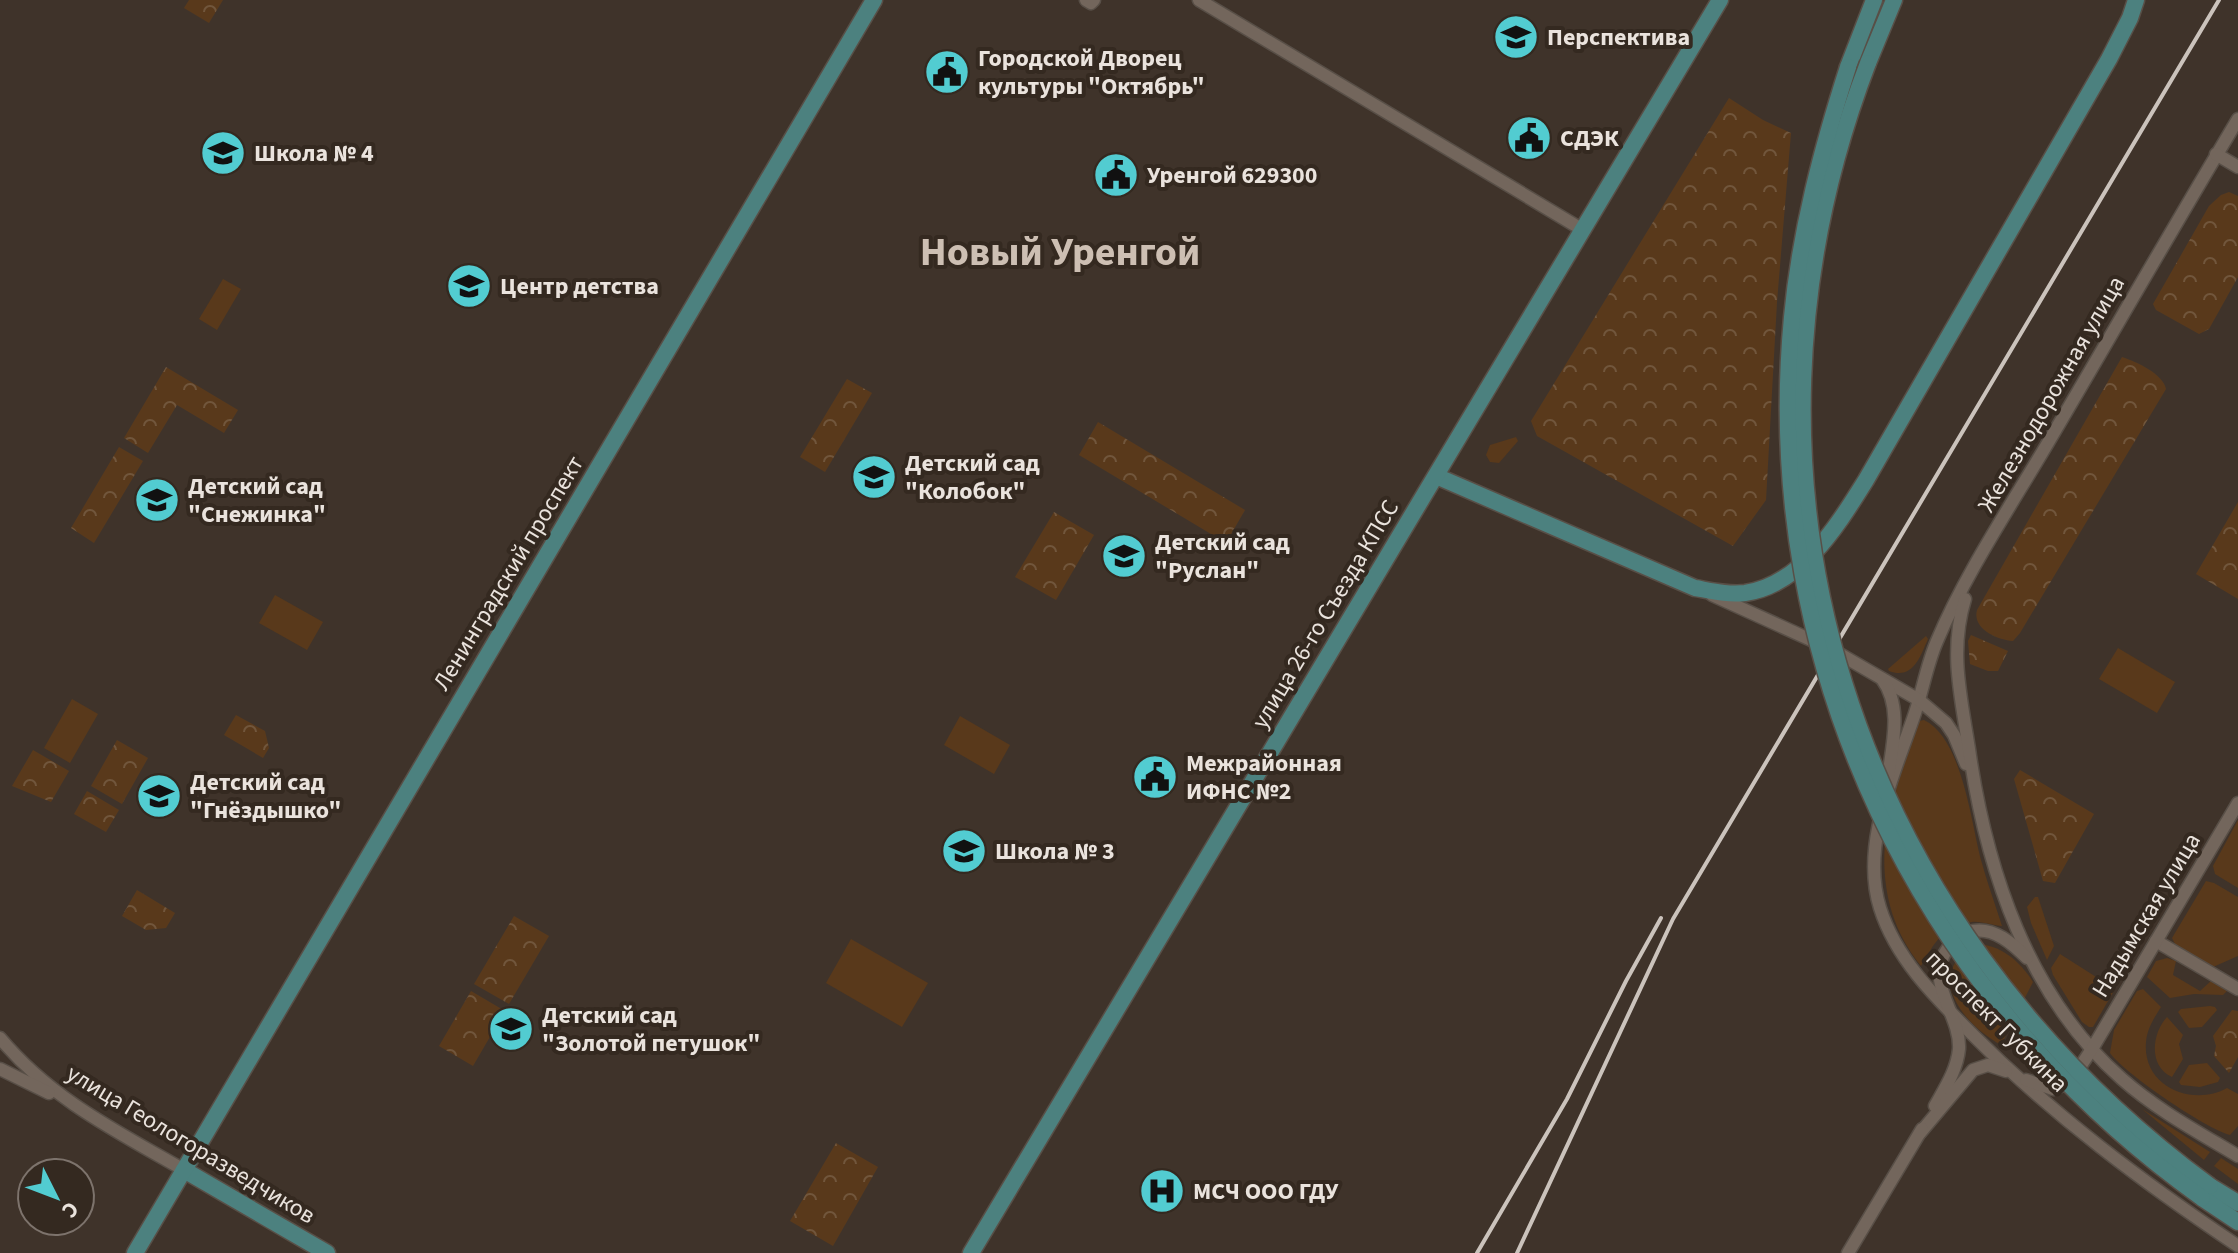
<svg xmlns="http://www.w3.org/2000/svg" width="2238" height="1253" font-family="'Source Sans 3',sans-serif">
<defs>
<pattern id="forest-crowns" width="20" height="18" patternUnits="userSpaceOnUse" patternTransform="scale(2)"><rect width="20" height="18" fill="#59391b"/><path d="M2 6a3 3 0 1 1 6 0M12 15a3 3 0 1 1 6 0" fill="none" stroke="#71563c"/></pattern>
</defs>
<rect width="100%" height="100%" fill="#3f332a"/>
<!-- green -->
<g fill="#59391b">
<polygon points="223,279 241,289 217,330 199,319"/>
<polygon points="1516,437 1518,441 1499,463 1490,462 1486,455 1490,445"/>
<polygon points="275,595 323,622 307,650 259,623"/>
<path d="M1926,636L1928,639C1920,657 1913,680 1889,671L1888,669Z"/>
<polygon points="2118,648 2175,682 2157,713 2099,679"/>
<polygon points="72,699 98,714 70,763 44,748"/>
<polygon points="960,716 1010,745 994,774 944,745"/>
<path d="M1924,720C1962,738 1971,822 1981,860C1987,882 1995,904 2002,926C1994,926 1981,921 1972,922C1942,926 1934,944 1921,966C1861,892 1885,801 1919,721Z"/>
<polygon points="2238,820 2238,888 2215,874 2213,866"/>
<polygon points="2206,881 2214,883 2238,897 2238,956 2213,967 2176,946 2172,938"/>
<polygon points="2035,897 2038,897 2054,946 2047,960 2031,923 2027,907"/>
<polygon points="851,939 928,983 902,1027 826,983"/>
<path d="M1975,944C2000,944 2020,961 2033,982L2001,1045C1963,1024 1923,975 1975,944Z"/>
<polygon points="2060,954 2115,989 2093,1027 2089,1027 2082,1022 2053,975 2051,968"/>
<polygon points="2167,958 2176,961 2173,975 2200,991 2211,981 2227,991 2223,995 2194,994 2170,998 2147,977 2156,961"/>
<path d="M2143,989L2161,1007C2154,1018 2147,1029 2146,1042C2142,1087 2193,1107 2227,1088L2238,1094V1126L2230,1135C2206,1129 2124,1073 2110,1053L2114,1030L2137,991Z"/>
<polygon points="2210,1006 2215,1007 2217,1010 2202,1027 2189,1028 2178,1012 2181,1009"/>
<path d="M2167,1017L2183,1035L2179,1044L2183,1059L2172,1077C2148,1066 2152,1033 2167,1017Z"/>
<polygon points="2207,1063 2220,1078 2218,1082 2200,1087 2181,1085 2179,1082 2189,1065"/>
<polygon points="2142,1109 2210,1152 2204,1160"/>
<polygon points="2221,1158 2238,1169 2238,1184 2214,1166"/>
</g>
<!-- forest -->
<g fill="url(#forest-crowns)">
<polygon points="189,0 223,0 209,23 184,8"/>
<polygon points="1729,98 1763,120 1791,133 1777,302 1766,500 1733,546 1537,436 1531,421"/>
<polygon points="2229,192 2238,196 2238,277 2209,329 2199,334 2156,310 2153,304 2209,206 2221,195"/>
<path d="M2122,357C2137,362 2163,374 2166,389L2020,633L2013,641C1997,640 1972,629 1977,610Z"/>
<polygon points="166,367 238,410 224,433 177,405 148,453 124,438"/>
<polygon points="847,379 872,393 825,472 800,457"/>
<polygon points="1098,422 1245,510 1226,543 1079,455"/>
<polygon points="119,447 143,461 94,543 71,528"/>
<polygon points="2238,502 2238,599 2196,574"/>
<polygon points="1054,512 1094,535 1056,600 1015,577"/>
<polygon points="1971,635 2008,651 1998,671 1988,671 1970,664 1968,641"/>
<polygon points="236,715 265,731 269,748 263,758 224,735"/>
<polygon points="117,740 148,758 122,804 91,786"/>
<polygon points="33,750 69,771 51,802 12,786"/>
<polygon points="2020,770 2094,814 2055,883 2043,881 2014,779"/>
<polygon points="87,791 119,810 106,832 74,814"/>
<polygon points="137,890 175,913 166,928 146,930 122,916"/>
<polygon points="514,916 549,936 509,1004 474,984"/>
<polygon points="471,991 505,1011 473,1066 439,1046"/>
<polygon points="2232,1010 2238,1011 2238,1057 2229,1073 2214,1056 2216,1046 2213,1036"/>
<polygon points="836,1143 878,1167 833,1246 790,1221"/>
</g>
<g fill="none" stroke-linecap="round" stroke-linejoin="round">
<!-- minor casing -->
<g stroke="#584f47" stroke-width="15">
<g id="minor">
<polyline points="1086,0 1091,3 1094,0"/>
<polyline points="1199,0 1583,230"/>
<path d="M2238,119C2174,226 2112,334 2049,441C2012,504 1965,574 1937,641C1927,664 1923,689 1915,713C1895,773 1860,844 1880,908C1896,959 1936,998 1973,1035C2053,1115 2144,1183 2238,1246"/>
<polyline points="2216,154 2238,167"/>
<polyline points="1712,595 1831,649 1919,700 1946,723 1954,735 1966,764"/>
<path d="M1965,599C1949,651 1961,697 1969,749C1986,869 2028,997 2122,1079C2157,1110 2198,1132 2238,1156"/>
<path d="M1882,679C1903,707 1892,746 1888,777"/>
<polyline points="2156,941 2238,989"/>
<path d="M0,1038C51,1099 116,1131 184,1170"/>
<polyline points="0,1069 49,1093"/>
<polyline points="2026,1080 2053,1089 2070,1082 2092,1049 2238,803"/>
<path d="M1935,1106C1945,1088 1957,1070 1959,1049C1961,1014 1923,982 1948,948C1954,941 1963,933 1973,931C1994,927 2013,944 2027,958"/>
<polyline points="1920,1133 1973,1070 1988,1065 2006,1071"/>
<polyline points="1848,1253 1922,1129"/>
</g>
</g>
<!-- major casing -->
<g stroke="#584f47" stroke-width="19">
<g id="major">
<polyline points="1868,63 1894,0"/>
<polyline points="1848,67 1874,0"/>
<path d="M1436,476L1695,588C1712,591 1728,595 1745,593C1802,585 1839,523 1866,480L2109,59L2130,18L2136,0"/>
<polyline points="184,1170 327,1253"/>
<polyline points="2210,1186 2238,1203"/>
<polyline points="2202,1198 2238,1222"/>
<polyline points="135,1253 874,0"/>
<polyline points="971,1253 1720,0"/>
</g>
</g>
<!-- minor -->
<use href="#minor" stroke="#73665c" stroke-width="12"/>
<!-- major -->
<use href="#major" stroke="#4c817f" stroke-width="16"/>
<!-- rail -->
<g stroke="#cbc3bc" stroke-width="4">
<polyline points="1477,1253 1567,1099 1626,981 1661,918"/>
<polyline points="1517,1253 1673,919 2219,0"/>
</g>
<!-- major-bridge casing -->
<g stroke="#584f47" stroke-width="19" stroke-linecap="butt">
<g id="major-bridge">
<path d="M1868,63C1707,483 1852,923 2210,1186"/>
<path d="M1848,67C1822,148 1800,231 1792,317C1759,665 1919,996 2202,1198"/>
</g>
</g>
<!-- major-bridge -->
<use href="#major-bridge" stroke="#4c817f" stroke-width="16"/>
</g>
<!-- icons -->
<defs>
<g id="school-disc" transform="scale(2.3)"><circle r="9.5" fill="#52ccd1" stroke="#342920"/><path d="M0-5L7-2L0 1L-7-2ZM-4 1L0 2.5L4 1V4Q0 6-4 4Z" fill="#111"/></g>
<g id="civic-disc" transform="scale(2.3)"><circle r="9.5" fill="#52ccd1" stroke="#342920"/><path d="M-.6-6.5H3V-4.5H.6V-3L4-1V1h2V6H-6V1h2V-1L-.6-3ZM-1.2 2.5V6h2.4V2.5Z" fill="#111"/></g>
<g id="hospital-disc" transform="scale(2.3)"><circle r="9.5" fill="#52ccd1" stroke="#342920"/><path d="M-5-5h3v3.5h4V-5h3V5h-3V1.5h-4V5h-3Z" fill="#111"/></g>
</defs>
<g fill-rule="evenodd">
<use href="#school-disc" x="1516" y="37"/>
<use href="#civic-disc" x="947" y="72"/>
<use href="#civic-disc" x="1529" y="138"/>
<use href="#school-disc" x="223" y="153"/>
<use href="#civic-disc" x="1116" y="175"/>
<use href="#school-disc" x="469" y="286"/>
<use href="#school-disc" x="874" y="477"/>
<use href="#school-disc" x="157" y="500"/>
<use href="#school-disc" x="1124" y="556"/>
<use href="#civic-disc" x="1155" y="777"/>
<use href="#school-disc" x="159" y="796"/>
<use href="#school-disc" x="964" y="851"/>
<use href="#school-disc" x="511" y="1029"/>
<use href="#hospital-disc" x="1162" y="1191"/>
</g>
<g text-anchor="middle" stroke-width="8" stroke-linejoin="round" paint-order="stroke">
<!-- poi labels -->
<g font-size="24" font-weight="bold" fill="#eae3dd" stroke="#342920" text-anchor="start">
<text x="1547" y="45">Перспектива</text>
<text x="978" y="66">Городской Дворец<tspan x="978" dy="28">культуры "Октябрь"</tspan></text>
<text x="1560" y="146">СДЭК</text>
<text x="254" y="161">Школа № 4</text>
<text x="1147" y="183">Уренгой 629300</text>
<text x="500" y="294">Центр детства</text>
<text x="905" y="471">Детский сад<tspan x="905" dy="28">"Колобок"</tspan></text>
<text x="188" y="494">Детский сад<tspan x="188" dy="28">"Снежинка"</tspan></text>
<text x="1155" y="550">Детский сад<tspan x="1155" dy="28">"Руслан"</tspan></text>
<text x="1186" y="771">Межрайонная<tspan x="1186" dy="28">ИФНС №2</tspan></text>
<text x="190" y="790">Детский сад<tspan x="190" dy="28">"Гнёздышко"</tspan></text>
<text x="995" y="859">Школа № 3</text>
<text x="542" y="1023">Детский сад<tspan x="542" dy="28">"Золотой петушок"</tspan></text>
<text x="1193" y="1199">МСЧ ООО ГДУ</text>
</g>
<!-- street labels -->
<g font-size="24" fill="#eae3dd" stroke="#342920">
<text transform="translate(2051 394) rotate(-60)" y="8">Железнодорожная улица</text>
<text transform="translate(508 573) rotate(-59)" y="8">Ленинградский проспект</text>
<text transform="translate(1325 614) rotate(-59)" y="8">улица 26-го Съезда КПСС</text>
<text transform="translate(2146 915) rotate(-59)" y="8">Надымская улица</text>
<text transform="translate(1997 1021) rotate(45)" y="8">проспект Губкина</text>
<text transform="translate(191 1144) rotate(31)" y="8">улица Геологоразведчиков</text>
</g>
<!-- town labels -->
<g font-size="40" font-weight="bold" fill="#cdbfb3" stroke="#342920">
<text x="1060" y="265">Новый Уренгой</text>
</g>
</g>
<!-- north arrow -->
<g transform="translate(56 1197) rotate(132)"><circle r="38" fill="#342920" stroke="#7d736c" stroke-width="2"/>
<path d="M0-6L14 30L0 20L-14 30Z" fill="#52ccd1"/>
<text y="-12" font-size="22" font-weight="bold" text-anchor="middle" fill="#eae3dd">С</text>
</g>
</svg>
